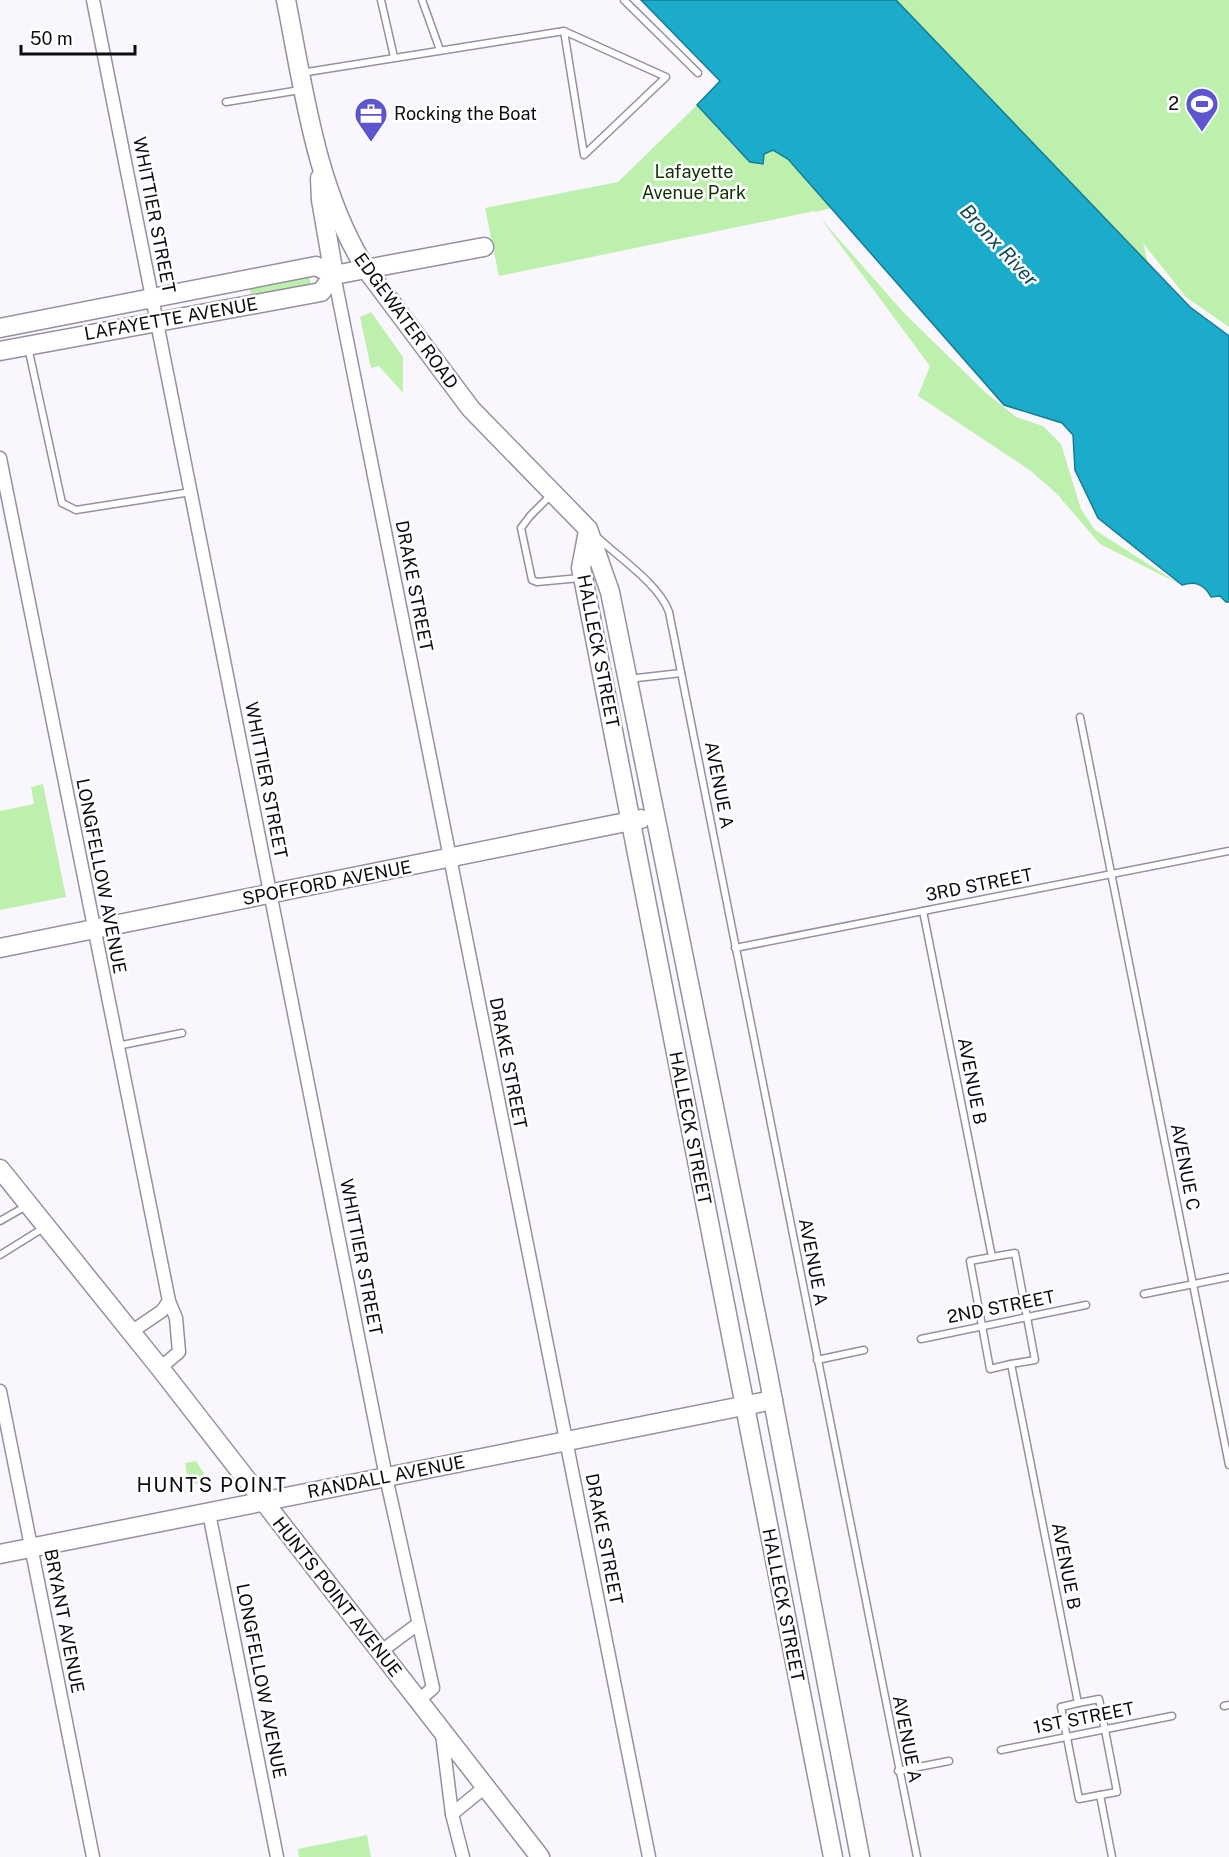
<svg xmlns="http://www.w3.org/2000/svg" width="1229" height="1857" font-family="'Public Sans',sans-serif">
<rect width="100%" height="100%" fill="#faf6fd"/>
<!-- green -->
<g fill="#bdf0ac">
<polygon points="896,0 1229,0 1229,327 1186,297 1143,243 1148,263"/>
<polygon points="697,105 737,150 764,154 774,150 788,159 832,208 815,212 904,313 985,392 1016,417 1043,426 1061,444 1081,509 1095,530 1181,585 1100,544 1057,494 1031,471 918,396 930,366 815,211 499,276 485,208 618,182"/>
<polygon points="309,274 311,284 251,295 249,287"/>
<polygon points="371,312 403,357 403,393 379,366 371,368 360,317"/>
<polygon points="43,784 66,897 0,910 0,811 34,804 31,787"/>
<polygon points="196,1461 208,1480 206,1482 189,1485 185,1463"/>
<polygon points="367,1835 371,1857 299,1857 298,1849"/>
</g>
<!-- water -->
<path fill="#1baccb" stroke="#177c93" stroke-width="1.5" d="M641,0H896L1190,307L1229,336V602H1226L1220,596L1211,597C1204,584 1195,581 1182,585L1098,518L1075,470L1073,435L1062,423L1004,405L788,159L773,150L764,154L763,164L750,162L746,158L697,105L720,81Z"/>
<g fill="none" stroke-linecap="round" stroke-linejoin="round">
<!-- lane casing -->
<g stroke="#978f9f" stroke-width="9">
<g id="lane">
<polyline points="381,0 394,57"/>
<polyline points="422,0 440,50"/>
<polyline points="624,0 698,73"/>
<polyline points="301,73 564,31 584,155 666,77 564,31"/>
<polyline points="226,102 300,90"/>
<polyline points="28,347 62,503 76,510 191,492"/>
<polyline points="552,494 530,516 521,528 532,580 537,582 580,578"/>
<path d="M596,536C618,557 659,584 669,612L917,1857"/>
<polyline points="628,679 681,673"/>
<polyline points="1080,717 1229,1465"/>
<polyline points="923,911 992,1257 970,1261 990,1369 1011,1364 1078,1703 1061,1707 1079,1799 1100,1795 1112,1857"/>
<polyline points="735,948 1229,851"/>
<polyline points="117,1046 182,1033"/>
<polyline points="0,1221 28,1205"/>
<polyline points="0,1255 45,1227"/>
<polyline points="992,1257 1015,1253 1035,1360 1011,1364"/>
<polyline points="1144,1294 1229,1277"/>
<polyline points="921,1339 1086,1305"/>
<polyline points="817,1360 864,1350"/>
<polyline points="1078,1703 1099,1699 1117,1792 1100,1795"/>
<polyline points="1224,1706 1229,1705"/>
<polyline points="1001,1750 1172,1716"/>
<polyline points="898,1771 949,1761"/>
</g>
</g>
<!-- street casing -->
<g stroke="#978f9f" stroke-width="15">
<g id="street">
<polyline points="93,0 386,1477 433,1688 418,1701"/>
<polyline points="334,275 649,1857"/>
<polyline points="0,458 169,1301 176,1318 179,1352 160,1368"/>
<polyline points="131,1332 162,1311 169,1301"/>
<polyline points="0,1391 93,1857"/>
<polyline points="209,1513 277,1857"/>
<polyline points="380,1652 418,1624"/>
<polyline points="442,1734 452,1814 463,1857"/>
<polyline points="452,1814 485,1787"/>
</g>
</g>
<!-- secondary casing -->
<g stroke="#978f9f" stroke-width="21">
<g id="secondary">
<path d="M286,0C304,91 316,190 366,269L471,409L588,529L610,592L766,1364L860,1857"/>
<polyline points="320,178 321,200 334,275"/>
<polyline points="0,328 316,266 334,275 484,247"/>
<polyline points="0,351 321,292 334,275"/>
<polyline points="588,531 581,568 583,577 833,1857"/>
<polyline points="0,948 641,819"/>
<polyline points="0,1169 160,1368 540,1857"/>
<polyline points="0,1554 773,1400"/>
</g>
</g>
<!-- lane -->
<use href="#lane" stroke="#fff" stroke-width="6"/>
<!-- street -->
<use href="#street" stroke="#fff" stroke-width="12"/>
<!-- secondary -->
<use href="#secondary" stroke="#fff" stroke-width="18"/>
</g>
<!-- icons -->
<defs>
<g id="stadium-pin" transform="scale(1.725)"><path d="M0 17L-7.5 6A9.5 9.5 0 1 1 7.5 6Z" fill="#5d55cd" stroke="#fff"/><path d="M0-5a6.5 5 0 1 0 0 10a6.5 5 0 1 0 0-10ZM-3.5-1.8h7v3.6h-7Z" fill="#fff"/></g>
<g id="office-pin" transform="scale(1.725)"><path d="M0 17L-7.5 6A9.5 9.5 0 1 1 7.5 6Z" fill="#5d55cd" stroke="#fff"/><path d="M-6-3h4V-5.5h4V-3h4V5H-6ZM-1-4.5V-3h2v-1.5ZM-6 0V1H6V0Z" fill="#fff"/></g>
</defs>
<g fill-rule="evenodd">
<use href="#stadium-pin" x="1202" y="104"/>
<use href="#office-pin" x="371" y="114"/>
</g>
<g text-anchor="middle" stroke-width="5" stroke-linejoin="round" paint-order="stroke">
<!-- poi labels -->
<g font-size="18" fill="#0f0c11" stroke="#fff" text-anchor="end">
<text x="1179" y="110">2</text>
<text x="394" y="120" text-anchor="start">Rocking the Boat</text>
</g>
<!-- park labels -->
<g font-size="18" fill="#0e3300" stroke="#fff">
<text x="694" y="178">Lafayette<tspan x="694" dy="21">Avenue Park</tspan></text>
</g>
<!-- street labels -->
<g font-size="18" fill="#0f0c11" stroke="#fff">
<text transform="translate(154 215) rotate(79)" y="6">WHITTIER STREET</text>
<text transform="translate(171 319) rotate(-10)" y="6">LAFAYETTE AVENUE</text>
<text transform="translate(406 321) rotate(54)" y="6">EDGEWATER ROAD</text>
<text transform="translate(414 586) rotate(79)" y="6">DRAKE STREET</text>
<text transform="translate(598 651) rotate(79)" y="6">HALLECK STREET</text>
<text transform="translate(266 780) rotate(79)" y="6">WHITTIER STREET</text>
<text transform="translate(719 785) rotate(79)" y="6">AVENUE A</text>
<text transform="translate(101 876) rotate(79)" y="6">LONGFELLOW AVENUE</text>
<text transform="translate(327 883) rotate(-11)" y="6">SPOFFORD AVENUE</text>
<text transform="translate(979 885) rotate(-11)" y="6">3RD STREET</text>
<text transform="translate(508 1063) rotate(79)" y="6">DRAKE STREET</text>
<text transform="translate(972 1081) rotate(79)" y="6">AVENUE B</text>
<text transform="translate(690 1128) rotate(79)" y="6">HALLECK STREET</text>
<text transform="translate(1185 1167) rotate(79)" y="6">AVENUE C</text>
<text transform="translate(361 1257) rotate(79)" y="6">WHITTIER STREET</text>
<text transform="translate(813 1262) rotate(79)" y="6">AVENUE A</text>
<text transform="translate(1001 1307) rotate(-11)" y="6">2ND STREET</text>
<text transform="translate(386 1477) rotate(-11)" y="6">RANDALL AVENUE</text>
<text transform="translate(604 1539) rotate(79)" y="6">DRAKE STREET</text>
<text transform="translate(1066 1566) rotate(79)" y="6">AVENUE B</text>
<text transform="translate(337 1597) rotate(52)" y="6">HUNTS POINT AVENUE</text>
<text transform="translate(783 1605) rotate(79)" y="6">HALLECK STREET</text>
<text transform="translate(64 1621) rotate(79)" y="6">BRYANT AVENUE</text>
<text transform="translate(261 1681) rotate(79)" y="6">LONGFELLOW AVENUE</text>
<text transform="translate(1084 1718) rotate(-11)" y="6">1ST STREET</text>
<text transform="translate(907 1739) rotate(79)" y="6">AVENUE A</text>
</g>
<!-- water labels -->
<g font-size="20" font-style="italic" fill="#134a57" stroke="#fff">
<text transform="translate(999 245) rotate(47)" y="7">Bronx River</text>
</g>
<!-- neighbourhood labels -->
<g font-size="20" letter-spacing="1.5" fill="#0f0c11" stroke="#fff">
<text x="212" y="1492">HUNTS POINT</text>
</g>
</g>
<!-- scale -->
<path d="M21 45v9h114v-9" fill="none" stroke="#0f0c11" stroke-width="3"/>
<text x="30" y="45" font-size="18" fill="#0f0c11" stroke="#ffffff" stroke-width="4.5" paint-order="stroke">50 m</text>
</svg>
